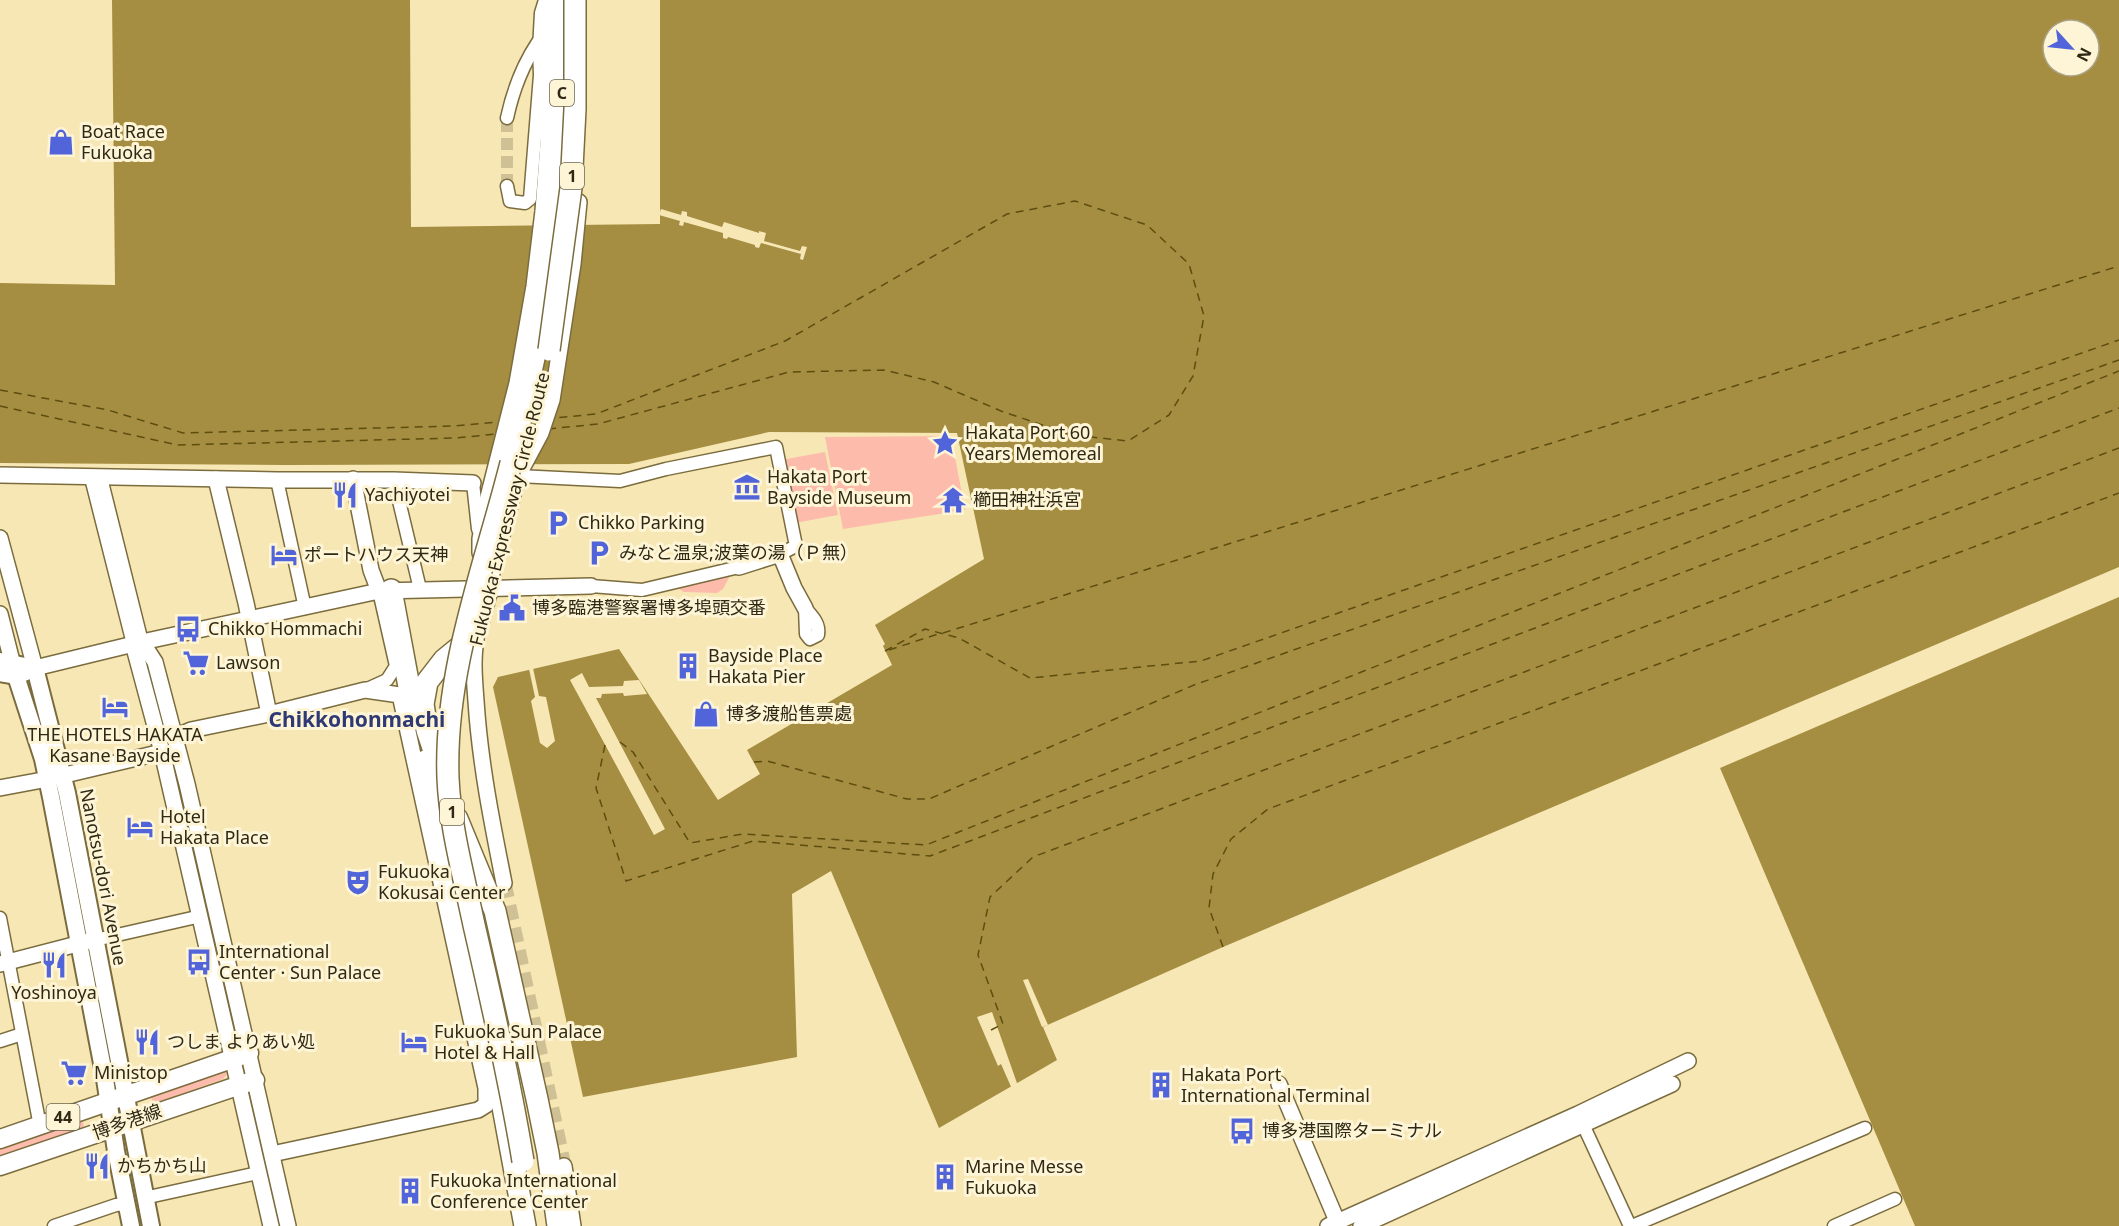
<svg xmlns="http://www.w3.org/2000/svg" width="2119" height="1226" font-family="'Noto Sans','Noto Sans JP',sans-serif">
<rect width="100%" height="100%" fill="#f7e7b5"/>
<!-- green -->
<g fill="#fdbbac">
<polygon points="951,436 965,510 843,529 825,437"/>
<polygon points="825,452 838,515 795,523 781,460"/>
<polygon points="731,574 723,589 717,593 684,592 676,587"/>
<polygon points="150,669 175,760 210,903 215,947 235,1035 169,761 162,717"/>
<polygon points="226,1070 229,1072 223,1079 153,1104 150,1093"/>
<polygon points="83,1121 84,1127 0,1156 0,1149"/>
</g>
<!-- water -->
<g fill="#a58e41" fill-rule="evenodd">
<path d="M112,0H410L411,227L660,224V0H2119V567L1223,947L1043,1027L1057,1060L939,1128L831,871L792,894L797,1057L583,1097L493,687L498,677L619,649L718,800L760,774L747,750L892,665L883,646L885,644L875,625L984,559L957,433L769,432L629,464L286,465L0,463V283L115,285ZM2053,30H2089V66H2053Z"/>
<polygon points="2119,597 2119,1226 1915,1226 1720,768"/>
</g>
<!-- pier -->
<g fill="#f7e7b5">
<polygon points="661,209 681,215 682,211 687,212 687,216 722,227 724,222 759,233 759,231 766,233 764,241 800,251 802,246 807,247 803,260 800,259 801,254 761,243 759,248 755,247 755,245 728,237 727,239 723,238 723,233 684,222 683,226 679,225 680,221 659,215"/>
<polygon points="533,668 539,696 546,697 555,741 547,748 540,743 531,701 535,697 529,669"/>
<polygon points="582,673 589,687 623,686 624,681 639,680 647,694 624,696 623,693 602,694 601,698 596,698 665,829 654,835 570,680"/>
<polygon points="1028,979 1048,1025 1042,1027 1023,980"/>
<polygon points="992,1012 1018,1086 1012,1089 1001,1064 998,1066 977,1017"/>
</g>
<g fill="none" stroke-linecap="round" stroke-linejoin="round">
<!-- ferry -->
<g stroke="#5e4d10" stroke-width="1.5" stroke-dasharray="8 6" stroke-linecap="butt">
<polyline points="0,390 108,410 183,433 454,426 499,422"/>
<polyline points="0,406 178,445 456,438 496,434"/>
<polyline points="548,429 598,424 789,372 884,370 934,382 1001,411 1072,435 1128,441 1169,415 1193,376 1204,316 1189,264 1147,225 1075,201 1007,214 785,341 596,414 554,418"/>
<polyline points="943,633 2119,266"/>
<polyline points="889,650 938,634"/>
<polyline points="885,651 925,629 959,638 1030,678 1201,661 2119,340"/>
<polyline points="620,742 633,752 690,843 743,834 926,845 2119,371"/>
<polyline points="605,745 596,788 626,881 753,841 930,856 2119,408"/>
<polyline points="754,762 767,761 907,799 929,799 1194,685 2119,360"/>
<polyline points="1223,947 1209,908 1213,874 1231,839 1268,809 2119,493"/>
<polyline points="991,1030 1003,1024 978,955 990,897 1033,857 2119,448"/>
</g>
<!-- minor-tunnel -->
<polyline stroke="#cfc195" stroke-width="12" stroke-dasharray="12 6" stroke-linecap="butt" points="507,186 507,118"/>
<!-- tertiary-tunnel -->
<polyline stroke="#cfc195" stroke-width="15" stroke-dasharray="15 8" stroke-linecap="butt" points="504,883 564,1166"/>
<!-- minor casing -->
<g stroke="#7b6c3e" stroke-width="15">
<g id="minor">
<path d="M507,118C513,90 522,66 538,42"/>
<polyline points="507,186 510,201 525,203 530,199 540,75 539,49 541,13 545,0"/>
<polyline points="518,476 620,481 666,469 776,447 796,546 780,554"/>
<polyline points="102,477 103,486 142,642"/>
<polyline points="91,478 133,644"/>
<polyline points="277,480 305,608"/>
<polyline points="394,480 420,589"/>
<polyline points="473,483 478,529"/>
<polyline points="591,586 642,590 739,567"/>
<path d="M805,608C813,617 820,624 818,635L810,639L806,634Z"/>
<polyline points="365,690 387,680 396,666 379,591"/>
<polyline points="0,918 40,1126"/>
<polyline points="95,940 201,916"/>
<polyline points="0,1041 22,1034"/>
<polyline points="1580,1118 1630,1226"/>
<polyline points="144,1198 258,1173"/>
<polyline points="54,1226 116,1205 127,1204"/>
<polyline points="1632,1226 1865,1128"/>
<polyline points="1834,1226 1895,1199"/>
</g>
</g>
<!-- tertiary casing -->
<g stroke="#7b6c3e" stroke-width="18">
<g id="tertiary">
<polyline points="0,475 277,480 394,480 473,483"/>
<polyline points="216,479 246,603 269,714"/>
<polyline points="353,479 371,570 379,591"/>
<polyline points="0,538 35,668 142,642 379,591 591,586"/>
<polyline points="480,553 480,539 485,509 517,383 534,286 543,211 548,143 550,19 555,0"/>
<polyline points="739,567 780,554 794,588 805,608"/>
<polyline points="485,599 518,476 541,433 552,400 573,264 579,202"/>
<polyline points="0,614 15,673"/>
<path d="M478,628C472,655 474,675 476,701C480,763 492,823 504,883"/>
<polyline points="142,642 155,662 187,784 288,1226"/>
<polyline points="133,644 162,752 271,1226"/>
<polyline points="175,737 191,730 269,714 365,690 400,695 486,1088 486,1105 478,1110 272,1154"/>
<polyline points="0,788 48,779 162,752"/>
<polyline points="0,964 89,941"/>
<polyline points="1279,1084 1337,1221"/>
<polyline points="564,1166 573,1226"/>
<polyline points="1328,1226 1578,1114 1688,1061"/>
<polyline points="1361,1226 1672,1084"/>
</g>
</g>
<!-- secondary casing -->
<g stroke="#7b6c3e" stroke-width="20">
<g id="secondary">
<polyline points="0,661 35,668"/>
<polyline points="35,668 67,793 151,1226"/>
<polyline points="0,673 16,676 26,672"/>
<polyline points="16,676 43,759 51,797 105,1079 116,1151 131,1226"/>
</g>
</g>
<!-- primary casing -->
<g stroke="#7b6c3e" stroke-width="21">
<g id="primary">
<polyline points="0,1139 249,1053"/>
<polyline points="0,1166 255,1080"/>
</g>
</g>
<!-- motorway casing -->
<g stroke="#7b6c3e" stroke-width="24">
<g id="motorway">
<polyline points="511,463 536,349 558,186 562,0"/>
<polyline points="391,590 415,719"/>
<polyline points="425,761 503,1107 525,1226"/>
<polyline points="447,790 427,730 423,704 427,682 444,660 466,642 479,619 487,590"/>
<polyline points="457,819 495,911 537,1099 548,1153 558,1226"/>
</g>
</g>
<!-- minor -->
<use href="#minor" stroke="#fff" stroke-width="12"/>
<!-- tertiary -->
<use href="#tertiary" stroke="#fff" stroke-width="15"/>
<!-- secondary -->
<use href="#secondary" stroke="#fff" stroke-width="16"/>
<!-- primary -->
<use href="#primary" stroke="#fff" stroke-width="18"/>
<!-- motorway -->
<use href="#motorway" stroke="#fff" stroke-width="21"/>
<!-- motorway-bridge casing -->
<g stroke="#7b6c3e" stroke-width="24" stroke-linecap="butt">
<g id="motorway-bridge">
<polyline points="549,350 571,188 575,109 575,0"/>
<path d="M511,463C485,566 444,670 448,778C450,827 464,877 474,925C492,1003 510,1082 523,1161"/>
</g>
</g>
<!-- motorway-bridge -->
<use href="#motorway-bridge" stroke="#fff" stroke-width="21"/>
</g>
<!-- icons -->
<defs>
<g id="shop-bare" transform="scale(2.07)"><path d="M-5-2.5h2.3a2.7 3.5 0 0 1 5.4 0H5L5.5 6h-11ZM-1.5-2.5h3a1.5 2.3 0 0 0-3 0Z" fill="#5164da" stroke="#fef5d7" stroke-width="2.5" paint-order="stroke"/></g>
<g id="sight-bare" transform="scale(2.07)"><path d="M0-6L1.8-2.2L6-1.7L2.9 1.2L3.7 5.4L0 3.3L-3.7 5.4L-2.9 1.2L-6-1.7L-1.8-2.2Z" fill="#5164da" stroke="#fef5d7" stroke-width="2.5" paint-order="stroke"/></g>
<g id="museum-bare" transform="scale(2.07)"><path d="M0-6L6-3V-2H-6V-3ZM-5-1h2V3h-2ZM-1-1h2V3h-2ZM3-1h2V3H3ZM-6 4H6V6H-6Z" fill="#5164da" stroke="#fef5d7" stroke-width="2.5" paint-order="stroke"/></g>
<g id="restaurant-bare" transform="scale(2.07)"><path d="M-5-6h1v4h1v-4h1v4h1v-4h1v5L-1.5 .5V6h-2V.5L-5-1ZM5-6V6H3V1.5H1.5Q1.5-4 5-6Z" fill="#5164da" stroke="#fef5d7" stroke-width="2.5" paint-order="stroke"/></g>
<g id="temple-bare" transform="scale(2.07)"><path d="M0-6L5-2H3V0L6.5 2.5H4V6H1.5V3h-3V6H-4V2.5H-6.5L-3 0V-2H-5Z" fill="#5164da" stroke="#fef5d7" stroke-width="2.5" paint-order="stroke"/></g>
<g id="parking-bare" transform="scale(2.07)"><path d="M-3.5-5.5H1a3.5 3.5 0 0 1 0 7H-1V5.5H-3.5ZM-1-3.4V-.6H.8a1.4 1.4 0 0 0 0-2.8Z" fill="#5164da" stroke="#fef5d7" stroke-width="2.5" paint-order="stroke"/></g>
<g id="hotel-bare" transform="scale(2.07)"><path d="M-6-4.5h1.5V1H6V5H4.5V3h-9V5H-6ZM-4 0a1.8 1.8 0 1 1 3.6 0ZM.5 0V-2.5h3Q6-2.5 6 0Z" fill="#5164da" stroke="#fef5d7" stroke-width="2.5" paint-order="stroke"/></g>
<g id="civic-bare" transform="scale(2.07)"><path d="M-.6-6.5H3V-4.5H.6V-3L4-1V1h2V6H-6V1h2V-1L-.6-3ZM-1.2 2.5V6h2.4V2.5Z" fill="#5164da" stroke="#fef5d7" stroke-width="2.5" paint-order="stroke"/></g>
<g id="bus-bare" transform="scale(2.07)"><path d="M-5-6H5V4H4V6H2V4H-2V6H-4V4H-5ZM-3.5-4V0h7V-4ZM-3.5 1.2v1.5H-2V1.2ZM2 1.2v1.5H3.5V1.2Z" fill="#5164da" stroke="#fef5d7" stroke-width="2.5" paint-order="stroke"/></g>
<g id="supermarket-bare" transform="scale(2.07)"><path d="M-6-5.5h2.5l.6 2H6L4.5 2H-2.5L-4.4-4H-6ZM-1.5 3.2a1.3 1.3 0 1 0 .1 0ZM3 3.2a1.3 1.3 0 1 0 .1 0Z" fill="#5164da" stroke="#fef5d7" stroke-width="2.5" paint-order="stroke"/></g>
<g id="building-bare" transform="scale(2.07)"><path d="M-4-6H4V6H1V3H-1V6H-4ZM-2.5-4.3h1.7v1.8h-1.7ZM.8-4.3h1.7v1.8H.8ZM-2.5-1h1.7V.8h-1.7ZM.8-1h1.7V.8H.8Z" fill="#5164da" stroke="#fef5d7" stroke-width="2.5" paint-order="stroke"/></g>
<g id="theatre-bare" transform="scale(2.07)"><path d="M-5-5.5Q0-4 5-5.5V0Q5 5 0 6Q-5 5-5 0ZM-3.3-2.5H-1v1.5H-3.3ZM1-2.5H3.3v1.5H1ZM-2.8 1Q0 5.5 2.8 1Z" fill="#5164da" stroke="#fef5d7" stroke-width="2.5" paint-order="stroke"/></g>
</defs>
<g fill-rule="evenodd">
<use href="#shop-bare" x="61" y="142"/>
<use href="#sight-bare" x="945" y="443"/>
<use href="#museum-bare" x="747" y="487"/>
<use href="#restaurant-bare" x="345" y="495"/>
<use href="#temple-bare" x="953" y="500"/>
<use href="#parking-bare" x="558" y="523"/>
<use href="#parking-bare" x="599" y="553"/>
<use href="#hotel-bare" x="284" y="555"/>
<use href="#civic-bare" x="512" y="608"/>
<use href="#bus-bare" x="188" y="629"/>
<use href="#supermarket-bare" x="196" y="663"/>
<use href="#building-bare" x="688" y="666"/>
<use href="#hotel-bare" x="115" y="707"/>
<use href="#shop-bare" x="706" y="714"/>
<use href="#hotel-bare" x="140" y="827"/>
<use href="#theatre-bare" x="358" y="882"/>
<use href="#bus-bare" x="199" y="962"/>
<use href="#restaurant-bare" x="54" y="965"/>
<use href="#restaurant-bare" x="147" y="1042"/>
<use href="#hotel-bare" x="414" y="1042"/>
<use href="#supermarket-bare" x="74" y="1073"/>
<use href="#building-bare" x="1161" y="1085"/>
<use href="#bus-bare" x="1242" y="1131"/>
<use href="#restaurant-bare" x="97" y="1166"/>
<use href="#building-bare" x="945" y="1177"/>
<use href="#building-bare" x="410" y="1191"/>
</g>
<g text-anchor="middle" stroke-width="6" stroke-linejoin="round" paint-order="stroke">
<!-- shield labels -->
<g fill="#fef5d7" stroke="#6c664e" stroke-width="1.5">
<rect x="550" y="80" width="24" height="26" rx="4.5"/>
<rect x="560" y="163" width="24" height="26" rx="4.5"/>
<rect x="440" y="799" width="24" height="26" rx="4.5"/>
<rect x="46.5" y="1104" width="33" height="26" rx="4.5"/>
</g>
<g font-size="16" font-weight="bold" fill="#2e2814">
<text x="562" y="99">C</text>
<text x="572" y="182">1</text>
<text x="452" y="818">1</text>
<text x="63" y="1123">44</text>
</g>
<!-- poi labels -->
<g font-size="18" fill="#2e2814" stroke="#fef5d7" text-anchor="start">
<text x="81" y="138">Boat Race<tspan x="81" dy="21">Fukuoka</tspan></text>
<text x="965" y="439">Hakata Port 60<tspan x="965" dy="21">Years Memoreal</tspan></text>
<text x="767" y="483">Hakata Port<tspan x="767" dy="21">Bayside Museum</tspan></text>
<text x="365" y="501">Yachiyotei</text>
<text x="973" y="506">櫛田神社浜宮</text>
<text x="578" y="529">Chikko Parking</text>
<text x="619" y="559">みなと温泉;波葉の湯（Ｐ無）</text>
<text x="304" y="561">ポートハウス天神</text>
<text x="532" y="614">博多臨港警察署博多埠頭交番</text>
<text x="208" y="635">Chikko Hommachi</text>
<text x="708" y="662">Bayside Place<tspan x="708" dy="21">Hakata Pier</tspan></text>
<text x="216" y="669">Lawson</text>
<text x="726" y="720">博多渡船售票處</text>
<text x="115" y="741" text-anchor="middle">THE HOTELS HAKATA<tspan x="115" dy="21">Kasane Bayside</tspan></text>
<text x="160" y="823">Hotel<tspan x="160" dy="21">Hakata Place</tspan></text>
<text x="378" y="878">Fukuoka<tspan x="378" dy="21">Kokusai Center</tspan></text>
<text x="219" y="958">International<tspan x="219" dy="21">Center · Sun Palace</tspan></text>
<text x="54" y="999" text-anchor="middle">Yoshinoya</text>
<text x="434" y="1038">Fukuoka Sun Palace<tspan x="434" dy="21">Hotel &amp; Hall</tspan></text>
<text x="167" y="1048">つしま よりあい処</text>
<text x="94" y="1079">Ministop</text>
<text x="1181" y="1081">Hakata Port<tspan x="1181" dy="21">International Terminal</tspan></text>
<text x="1262" y="1137">博多港国際ターミナル</text>
<text x="117" y="1172">かちかち山</text>
<text x="965" y="1173">Marine Messe<tspan x="965" dy="21">Fukuoka</tspan></text>
<text x="430" y="1187">Fukuoka International<tspan x="430" dy="21">Conference Center</tspan></text>
</g>
<!-- street labels -->
<g font-size="18" fill="#2e2814" stroke="#fef5d7">
<text transform="translate(510 509) rotate(-76)" y="6">Fukuoka Expressway Circle Route</text>
<text transform="translate(103 877) rotate(79)" y="6">Nanotsu-dori Avenue</text>
<text transform="translate(127 1122) rotate(-19)" y="6">博多港線</text>
</g>
<!-- quarter labels -->
<g font-size="21" font-weight="bold" fill="#2f3a74" stroke="#fef5d7">
<text x="357" y="727">Chikkohonmachi</text>
</g>
</g>
<!-- north arrow -->
<g transform="translate(2071 48) rotate(117)"><circle r="28" fill="#fef5d7" stroke="#aba389" stroke-width="1.5"/>
<path d="M0-4.5L10 22L0 15L-10 22Z" fill="#5164da"/>
<text y="-9" font-size="16" font-weight="bold" text-anchor="middle" fill="#2e2814">N</text>
</g>
</svg>
